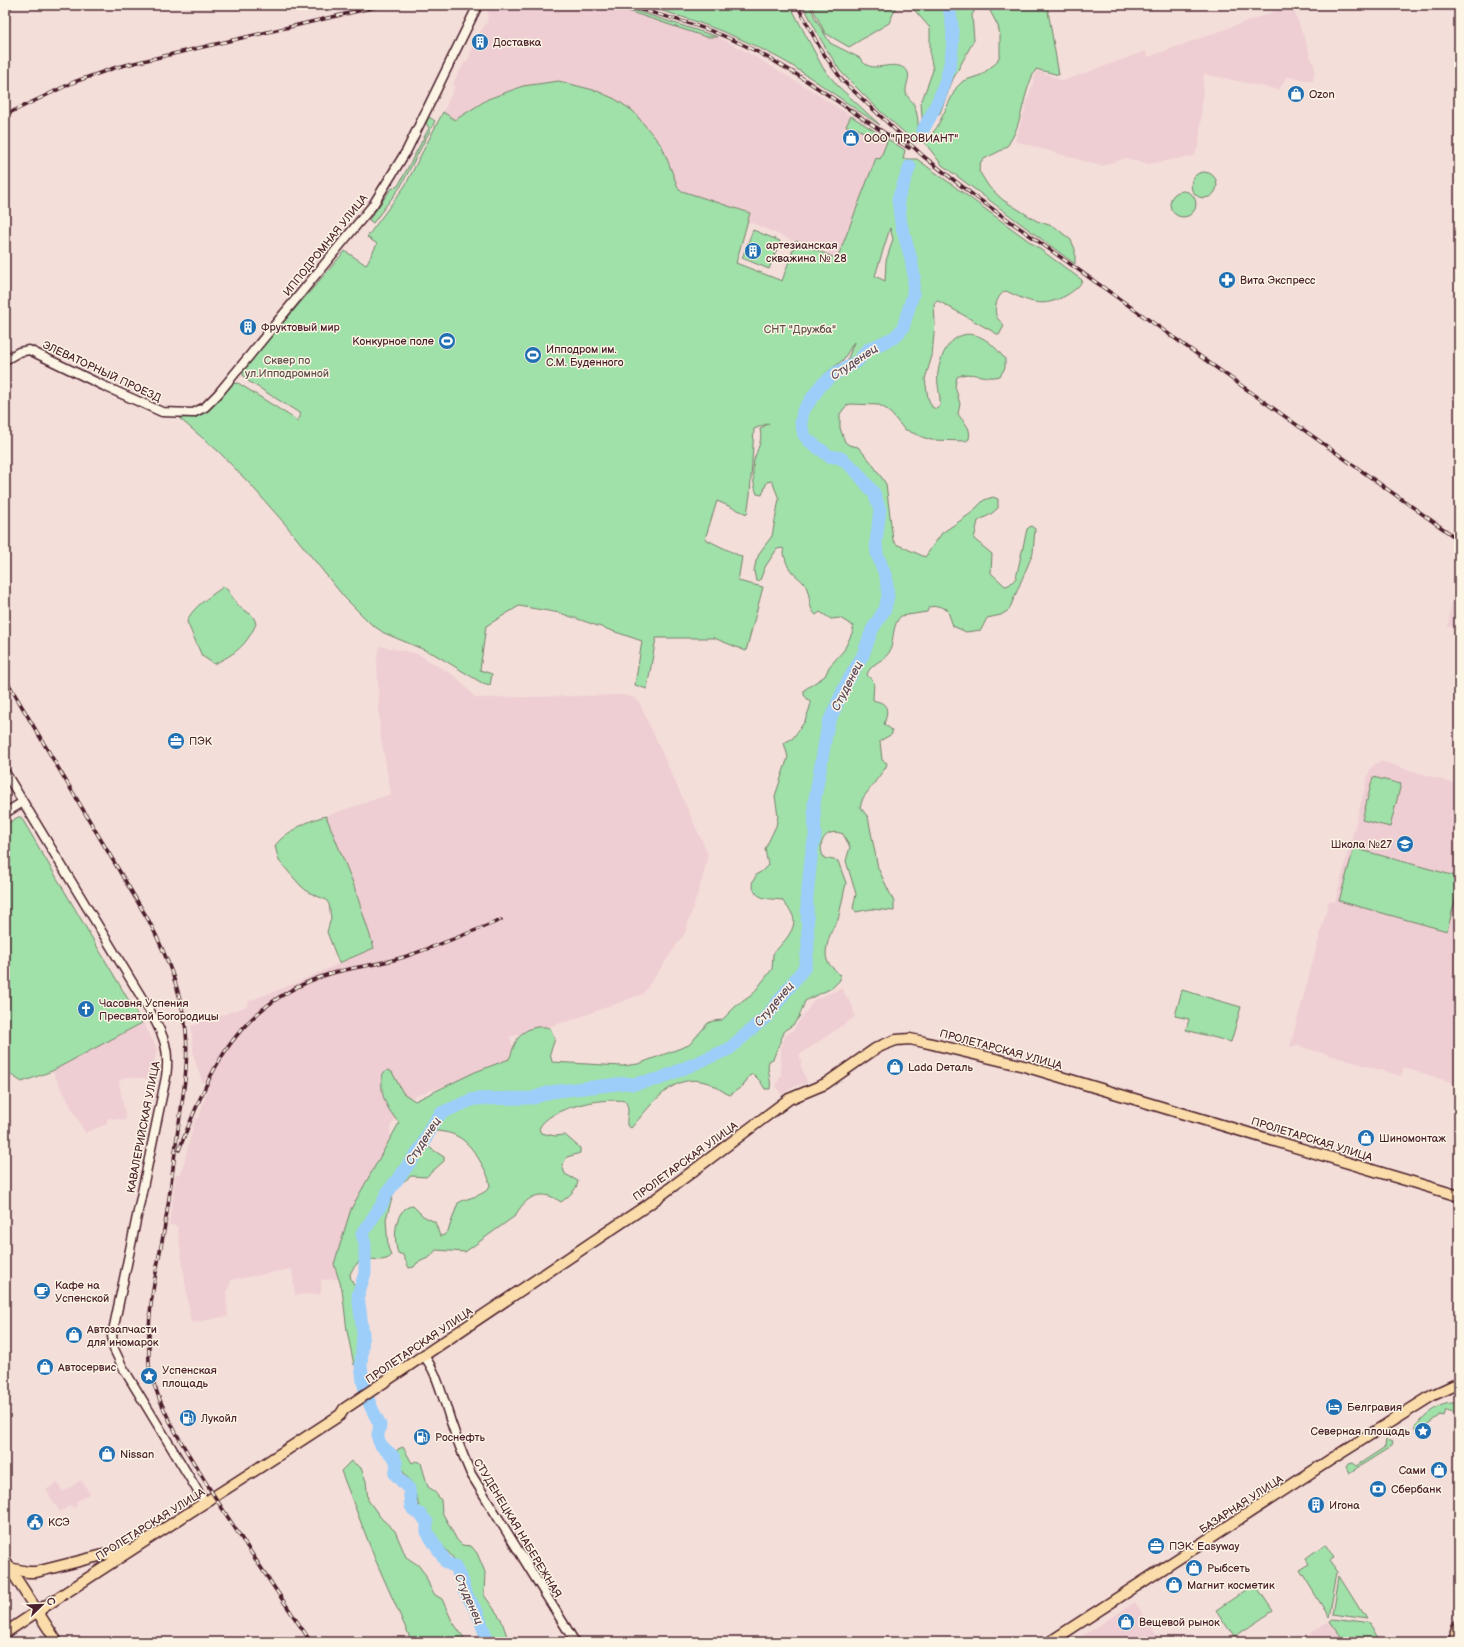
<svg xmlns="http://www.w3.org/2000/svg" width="1464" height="1647" font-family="'Balsamiq Sans',sans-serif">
<rect width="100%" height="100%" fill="#f4deda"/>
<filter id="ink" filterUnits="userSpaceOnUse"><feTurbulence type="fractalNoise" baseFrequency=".025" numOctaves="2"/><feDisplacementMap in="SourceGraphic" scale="8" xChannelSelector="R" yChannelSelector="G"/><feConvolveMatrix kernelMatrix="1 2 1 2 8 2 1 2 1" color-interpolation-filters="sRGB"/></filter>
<g filter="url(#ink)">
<!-- built -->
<g fill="#eeced2">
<polygon points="489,5 610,5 706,37 718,37 749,53 809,89 905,150 886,239 837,260 747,221 749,213 679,190 662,146 633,111 607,96 523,86 488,99 455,120 443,112 455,87 453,86 455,79 465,62 467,62 480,32 487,22"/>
<polygon points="1292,5 1315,68 1313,81 1287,77 1279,90 1204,74 1199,145 1194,156 1149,164 1126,158 1101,166 1015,141 1037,70 1063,81 1146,51 1148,57"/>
<polygon points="1458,560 1459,560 1459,629 1448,626"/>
<polygon points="380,646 418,654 456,677 476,698 622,695 632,697 639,702 708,854 703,877 685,933 643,994 569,1021 510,1037 517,1060 409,1098 390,1127 391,1147 348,1278 321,1280 321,1294 295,1295 292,1269 231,1280 226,1296 228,1316 191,1323 177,1226 169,1225 176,1174 181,1174 195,1118 199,1118 208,1086 202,1081 194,1058 191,1026 247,1006 249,1001 296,983 374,948 353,883 326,816 391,794 380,733 377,658"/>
<polygon points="1380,761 1459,785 1459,1085 1404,1067 1401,1076 1299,1046 1290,1047 1329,901 1335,902 1370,768"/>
<polygon points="841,988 853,1007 855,1017 799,1055 802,1062 800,1064 808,1083 795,1086 781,1095 776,1085 781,1075 781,1048 785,1036 793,1030 814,1000"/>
<polygon points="143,1022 157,1048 151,1079 127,1077 119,1081 126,1120 107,1118 107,1124 85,1133 52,1071"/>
<polygon points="81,1480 90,1493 76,1502 78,1505 73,1508 71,1505 60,1512 46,1490 57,1483 63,1492"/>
<polygon points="1135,1602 1161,1642 1073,1642"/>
<polygon points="1330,1621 1345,1642 1299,1642"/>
</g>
<!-- green -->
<g fill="#a0e0a9" stroke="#75806a" fill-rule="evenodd">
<polygon points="610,5 617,5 718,37 706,37"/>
<path d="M641,5H790L823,68L838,86L880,125C850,106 821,84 791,65C743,37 694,19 641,5Z"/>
<path d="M803,5H810L815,18L830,43L860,58C871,77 891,58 905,69C913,74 905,84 906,92C906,97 912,100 914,105C919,117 919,129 917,142H915L879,110L840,71L821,40Z"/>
<polygon points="815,5 897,5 889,23 849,47 825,33 813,9"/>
<polygon points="910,5 978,5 972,15 974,40 953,79 940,113 923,130 921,103 933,70 930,55 930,28"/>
<path d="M991,5H1047L1059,75L1036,69C1022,92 1024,122 1008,145C1003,151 988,156 981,161L979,171L989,187L1003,200L1037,221L1055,227L1071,240L1075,249V264L942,165L925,143L937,127L956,88L963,81L981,75L996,63L1000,55V35L998,26L989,9Z"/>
<path d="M559,81L597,91L615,99L633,111L662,146L679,190L750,213L736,263L782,281L796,241L837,259L876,158L880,159L888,139L846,126L851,116L905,150L903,159H917L1082,280C1080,287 1073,291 1067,295C1042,309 1030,302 1006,291C997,294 992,311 998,319C1001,322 1002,322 1004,326L999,335L942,303L938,301L934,303L935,323L932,356L925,379L928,398L932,407L936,409L940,406C941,395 936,384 938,372C942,344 962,321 990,343C995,347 1000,353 1005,359V368L1000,376C985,381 970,369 957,377L955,386L960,404L958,414C963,422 972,427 969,439L966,441L931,440L922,437L904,429L888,410L879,405L850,404L846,406L840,414V428L845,442L849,445L858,447L871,462L886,484L893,540L896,544L925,557L942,533L970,514L984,500L993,497L998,499V508L991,514L978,521L974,539L992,554L991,573L1005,586L1009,585L1016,578L1027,529L1031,526L1035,529L1033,553L1009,610L1001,615L987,618L981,630L966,632L953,626L947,609L938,606L929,607L927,612L901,616C892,624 894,640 890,651C884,662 870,663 867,675L874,682L873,700C876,701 880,702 882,703C890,708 886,718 884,724L892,730V734L880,741L882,760L887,763L886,767L863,798L860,807L868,817L878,868L894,902V911L871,909L856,912L853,908L856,894L846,861L850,847L843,834C826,827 816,843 824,858L838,861L846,883L838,920C832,926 823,951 827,960C829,966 836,970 840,975V980L832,988L805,1001L799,1017L793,1025L785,1030L773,1059L769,1061C766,1070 772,1079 770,1089H765L760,1081L753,1074L749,1076L744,1085L730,1095C722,1092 714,1084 705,1082C672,1072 650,1107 631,1128L627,1125C626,1115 631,1110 625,1101C604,1097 548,1107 539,1129L541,1133L555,1136L565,1135L580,1148V1153L567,1157L562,1165L565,1174L578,1181C577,1190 568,1197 561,1202C541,1188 526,1196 515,1216L465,1252L436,1250L430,1257L417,1263L414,1267L409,1268L403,1255L398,1253C393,1239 394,1207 413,1206L423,1216L435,1222L440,1236L444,1235L448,1231L458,1203C468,1197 482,1197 490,1187C489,1176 485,1170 480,1161C466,1137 453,1130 426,1131L423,1135L424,1144L444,1157V1161L426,1177L411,1176L400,1184L394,1192L386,1219L388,1247L391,1256C378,1268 364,1246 350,1274C351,1286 362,1292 364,1304L359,1363L354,1365L347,1331L342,1289L334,1264L351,1209L399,1123C385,1106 379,1094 383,1073L388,1070L392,1072L403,1093L415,1101L475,1072L509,1059C512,1054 512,1049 515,1044C520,1030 536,1024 550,1028L555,1039L550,1053L552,1062L622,1066L638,1064L689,1045L708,1023L713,1021L722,1020L736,1006L752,995L772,969L773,954C780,945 798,930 793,916C791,910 785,905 782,900C768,898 755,901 752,883L757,874L761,872L768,865L765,849L776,826L778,816L775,796L788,757L784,743L793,738L805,721L810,707V702L804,695V690L825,676L829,667L844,650L853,631V626L840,618L831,619L820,612L816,615C808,608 811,599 807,589C804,581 799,579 793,573C786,566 785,558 783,548L777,549L765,567L760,580L756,581L754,571L756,561L760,552L772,536L779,499L772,481L767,482L762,495L757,494C753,485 752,470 754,460C757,449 763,441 760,429L769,423L754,429L750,495L747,514L717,501L705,539L742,557L738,581L763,587L746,651L714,638H656L647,689L635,685L642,641L560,613L519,606L486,626L480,670L492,674L490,685L482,683L434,654L384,633L371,624L344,597L285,524L249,483L218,451L179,418C206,418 215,402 232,384L238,383L298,421L301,414L248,381L243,375V369L345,251L366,265L377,244L367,237L405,186L443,112L455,120L488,99L523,86ZM890,228L893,239L886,261L885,281L875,276ZM854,342L847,361L807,395L825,374L843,360Z"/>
<polygon points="429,117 435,121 401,186 373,223 369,220 391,189 398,186 429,128 426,123"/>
<circle cx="1204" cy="185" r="13"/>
<circle cx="1183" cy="204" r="13"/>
<polygon points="753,230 780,241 769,269 742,258"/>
<path d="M224,586C230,592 233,600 239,606C246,614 253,611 256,624C246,646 235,654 214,664L202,656L187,622C191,607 213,595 224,586Z"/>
<polygon points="1373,777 1401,784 1390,827 1362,820"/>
<path d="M326,816L353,883L374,948L339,963L327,932L331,918L329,904L326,900L308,892L301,886L279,861L275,846C283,833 311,819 326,816Z"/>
<polygon points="18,817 21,817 142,1023 52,1071 22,1082 5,1071 5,825"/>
<polygon points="1354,848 1459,877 1459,886 1447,931 1339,901"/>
<polygon points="1182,990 1241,1007 1231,1042 1186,1030 1189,1019 1175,1016"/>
<path d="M1453,1403L1459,1404V1413L1445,1410L1443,1416L1440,1415L1421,1429H1414C1422,1416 1438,1403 1453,1403Z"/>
<polygon points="1386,1440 1393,1442 1392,1446 1349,1473 1346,1467 1348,1464 1352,1463 1356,1466 1385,1447"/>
<polygon points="403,1447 412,1463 416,1461 421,1463 428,1487 433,1490 441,1500 442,1512 457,1540 462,1545 471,1546 477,1553 485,1572 484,1595 501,1619 509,1642 493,1642 471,1596 461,1567 441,1544 420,1510 413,1485 401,1469 395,1454 398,1449"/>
<polygon points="351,1461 361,1468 366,1481 368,1500 381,1518 395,1531 406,1557 418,1565 425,1574 430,1587 435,1595 442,1599 452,1621 467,1642 412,1642 375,1559 341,1471"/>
<polygon points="1325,1544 1334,1558 1329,1561 1337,1572 1329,1617 1300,1570 1310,1564 1306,1558"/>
<polygon points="1339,1576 1366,1619 1333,1614"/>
<polygon points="1255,1584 1273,1611 1234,1637 1216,1610"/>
<polygon points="1333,1619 1369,1624 1381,1642 1345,1642 1330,1621"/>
</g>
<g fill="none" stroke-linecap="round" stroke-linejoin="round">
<!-- river -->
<g stroke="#9ccef9" stroke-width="13">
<path d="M923,130C945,92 961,49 948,5"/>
<path d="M488,1642L478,1614L464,1590L463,1582L455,1567L446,1562L427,1532V1522L421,1515L414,1511L411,1506L409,1489L395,1474C402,1450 381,1455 378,1438C377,1434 380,1429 380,1425L370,1405L363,1382L361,1365L363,1334L358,1295L365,1273V1244L362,1234L382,1204L387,1193L423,1145L430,1128L441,1113L474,1099L533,1098L550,1092L626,1083L633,1084L659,1079L729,1049L767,1016L805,967L808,948L807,897L812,849L815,837L814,804L828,724L846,684L863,655L872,630L885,609L888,596L886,577L877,554L876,542L880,510L874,493L855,470L841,458L829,456L808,440L804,435L801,423L803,411L821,385L836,373L858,361L867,350L895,337L903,328L913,294L914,276L911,259L901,224L898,199L910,166"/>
</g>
<!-- minor casing -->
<g stroke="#4a1f2b" stroke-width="11">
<g id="minor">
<polyline points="5,360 19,352 29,350 104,386 162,412 193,413 205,407 218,394 373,205 407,150 478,5"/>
<path d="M5,772L151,1013C164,1036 170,1050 166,1077L112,1336L114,1349L122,1366L205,1503"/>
<polyline points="5,813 23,802"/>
<path d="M423,1355C435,1369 439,1386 445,1403C452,1427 461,1451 471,1474L575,1642"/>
</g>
</g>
<!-- major casing -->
<g stroke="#4a1f2b" stroke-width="13">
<g id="major">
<polyline points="5,1561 57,1642"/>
<polyline points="9,1568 28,1572 36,1572 127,1549"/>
<path d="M5,1633C115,1559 229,1488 340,1415L344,1409L649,1204L789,1099L825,1084L875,1049L883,1045L896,1040L910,1039L924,1042L1024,1066L1459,1196"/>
<polyline points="1050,1642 1333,1458 1433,1395 1459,1383"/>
<polyline points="1454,1642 1459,1626"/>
</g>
</g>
<!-- minor -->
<use href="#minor" stroke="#fcf5e5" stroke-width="8"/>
<!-- major -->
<use href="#major" stroke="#faddab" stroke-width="10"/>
<!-- rail casing -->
<g stroke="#4a1f2b" stroke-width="3.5">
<g id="rail">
<path d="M623,5C660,15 698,24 733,40C796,68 850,113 909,148"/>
<polyline points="797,5 821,50 842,80 923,156 973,195 1459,540"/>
<polyline points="5,14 12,5"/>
<polyline points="5,115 74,82 117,67 384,5"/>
<path d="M5,678L149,921C166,954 182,994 186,1031C189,1066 182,1102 177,1136C173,1169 169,1203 163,1236C156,1273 148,1307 149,1344C149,1353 148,1363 150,1371C161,1413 186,1450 208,1486C241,1539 276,1590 311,1642"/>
<path d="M179,1150C199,1099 219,1044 263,1009C284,992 311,979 336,972C359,966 382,964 404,957C437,946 469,933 501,920"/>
</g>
</g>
<!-- rail -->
<use href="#rail" stroke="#fcf5e5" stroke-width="2" stroke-dasharray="6" stroke-linecap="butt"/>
</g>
</g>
<!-- icons -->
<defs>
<g id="building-disc" transform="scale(0.9)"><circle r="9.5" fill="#1f6fb2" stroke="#fcf5e5"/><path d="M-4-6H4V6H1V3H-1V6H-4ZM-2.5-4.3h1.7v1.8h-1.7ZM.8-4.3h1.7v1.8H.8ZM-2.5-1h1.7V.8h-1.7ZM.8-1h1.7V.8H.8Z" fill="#fff"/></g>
<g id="shop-disc" transform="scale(0.9)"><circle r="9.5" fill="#1f6fb2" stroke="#fcf5e5"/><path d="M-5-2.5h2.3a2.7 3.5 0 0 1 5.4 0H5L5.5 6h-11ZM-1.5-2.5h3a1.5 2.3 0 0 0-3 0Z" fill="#fff"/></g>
<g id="pharmacy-disc" transform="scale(0.9)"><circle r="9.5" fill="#1f6fb2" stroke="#fcf5e5"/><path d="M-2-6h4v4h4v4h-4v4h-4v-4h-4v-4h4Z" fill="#fff"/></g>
<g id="stadium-disc" transform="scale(0.9)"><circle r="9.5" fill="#1f6fb2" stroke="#fcf5e5"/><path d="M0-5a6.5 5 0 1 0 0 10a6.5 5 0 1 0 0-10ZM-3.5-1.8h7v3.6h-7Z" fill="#fff"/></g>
<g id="office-disc" transform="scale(0.9)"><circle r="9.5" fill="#1f6fb2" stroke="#fcf5e5"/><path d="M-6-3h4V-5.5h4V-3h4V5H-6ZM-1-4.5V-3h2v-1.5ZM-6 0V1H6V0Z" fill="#fff"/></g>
<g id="school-disc" transform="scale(0.9)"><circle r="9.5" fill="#1f6fb2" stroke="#fcf5e5"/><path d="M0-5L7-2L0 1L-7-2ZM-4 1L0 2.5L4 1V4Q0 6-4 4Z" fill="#fff"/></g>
<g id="church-disc" transform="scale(0.9)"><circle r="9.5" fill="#1f6fb2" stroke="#fcf5e5"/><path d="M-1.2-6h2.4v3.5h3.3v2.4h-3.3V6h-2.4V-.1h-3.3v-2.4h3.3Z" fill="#fff"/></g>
<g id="cafe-disc" transform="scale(0.9)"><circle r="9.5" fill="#1f6fb2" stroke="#fcf5e5"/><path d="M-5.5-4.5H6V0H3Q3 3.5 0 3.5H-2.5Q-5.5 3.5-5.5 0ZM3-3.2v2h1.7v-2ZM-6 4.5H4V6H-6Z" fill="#fff"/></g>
<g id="sight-disc" transform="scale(0.9)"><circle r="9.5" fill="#1f6fb2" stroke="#fcf5e5"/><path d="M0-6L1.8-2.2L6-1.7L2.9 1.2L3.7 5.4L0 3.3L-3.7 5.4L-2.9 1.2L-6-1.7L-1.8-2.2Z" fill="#fff"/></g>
<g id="hotel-disc" transform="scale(0.9)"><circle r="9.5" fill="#1f6fb2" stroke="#fcf5e5"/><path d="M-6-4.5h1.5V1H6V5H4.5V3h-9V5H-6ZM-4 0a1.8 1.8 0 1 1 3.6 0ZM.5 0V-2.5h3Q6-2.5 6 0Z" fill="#fff"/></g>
<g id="fuel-disc" transform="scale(0.9)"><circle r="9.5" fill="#1f6fb2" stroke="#fcf5e5"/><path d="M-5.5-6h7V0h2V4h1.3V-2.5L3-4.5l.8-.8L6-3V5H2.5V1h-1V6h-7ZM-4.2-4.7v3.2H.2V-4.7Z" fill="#fff"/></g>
<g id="bank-disc" transform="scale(0.9)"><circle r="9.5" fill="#1f6fb2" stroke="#fcf5e5"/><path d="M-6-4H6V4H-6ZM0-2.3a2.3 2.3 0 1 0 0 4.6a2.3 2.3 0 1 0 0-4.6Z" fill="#fff"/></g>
<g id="civic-disc" transform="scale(0.9)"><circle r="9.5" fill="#1f6fb2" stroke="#fcf5e5"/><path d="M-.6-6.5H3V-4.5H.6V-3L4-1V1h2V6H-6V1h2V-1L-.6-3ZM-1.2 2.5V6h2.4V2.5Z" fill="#fff"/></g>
</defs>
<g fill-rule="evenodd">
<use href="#building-disc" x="480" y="42"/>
<use href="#shop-disc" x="1296" y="94"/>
<use href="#shop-disc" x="851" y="138"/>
<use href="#building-disc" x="753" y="251"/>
<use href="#pharmacy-disc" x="1227" y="280"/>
<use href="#building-disc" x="248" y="327"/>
<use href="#stadium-disc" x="447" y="341"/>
<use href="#stadium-disc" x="533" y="355"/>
<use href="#office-disc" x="176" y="741"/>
<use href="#school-disc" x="1405" y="844"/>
<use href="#church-disc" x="86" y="1009"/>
<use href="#shop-disc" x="895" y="1067"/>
<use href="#shop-disc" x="1366" y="1138"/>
<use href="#cafe-disc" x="42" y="1291"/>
<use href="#shop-disc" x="74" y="1335"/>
<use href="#shop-disc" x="45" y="1367"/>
<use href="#sight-disc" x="149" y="1376"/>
<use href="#hotel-disc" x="1334" y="1407"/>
<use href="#fuel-disc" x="188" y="1418"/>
<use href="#sight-disc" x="1423" y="1431"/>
<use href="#fuel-disc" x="422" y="1437"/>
<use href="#shop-disc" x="107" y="1454"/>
<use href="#shop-disc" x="1439" y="1470"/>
<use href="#bank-disc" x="1378" y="1489"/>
<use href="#building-disc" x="1316" y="1505"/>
<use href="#civic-disc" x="35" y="1522"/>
<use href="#office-disc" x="1156" y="1546"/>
<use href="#shop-disc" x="1194" y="1568"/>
<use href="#shop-disc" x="1174" y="1585"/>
<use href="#shop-disc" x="1126" y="1622"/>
</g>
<g text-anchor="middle" stroke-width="3" stroke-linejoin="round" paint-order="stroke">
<!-- poi labels -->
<g font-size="11" fill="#4a1f2b" stroke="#fcf5e5" text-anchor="start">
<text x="493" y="46">Доставка</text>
<text x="1309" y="98">Ozon</text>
<text x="864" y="142">ООО "ПРОВИАНТ"</text>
<text x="766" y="249">артезианская<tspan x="766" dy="13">скважина № 28</tspan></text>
<text x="1240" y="284">Вита Экспресс</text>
<text x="261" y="331">Фруктовый мир</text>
<text x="434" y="345" text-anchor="end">Конкурное поле</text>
<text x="546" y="353">Ипподром им.<tspan x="546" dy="13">С.М. Буденного</tspan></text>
<text x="189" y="745">ПЭК</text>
<text x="1392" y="848" text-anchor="end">Школа №27</text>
<text x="99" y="1007">Часовня Успения<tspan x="99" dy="13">Пресвятой Богородицы</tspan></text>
<text x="908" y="1071">Lada Dеталь</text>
<text x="1379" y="1142">Шиномонтаж</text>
<text x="55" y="1289">Кафе на<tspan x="55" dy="13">Успенской</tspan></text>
<text x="87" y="1333">Автозапчасти<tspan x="87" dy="13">для иномарок</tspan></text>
<text x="58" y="1371">Автосервис</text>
<text x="162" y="1374">Успенская<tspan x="162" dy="13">площадь</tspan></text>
<text x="1347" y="1411">Белгравия</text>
<text x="201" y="1422">Лукойл</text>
<text x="1410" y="1435" text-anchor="end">Северная площадь</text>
<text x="435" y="1441">Роснефть</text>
<text x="120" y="1458">Nissan</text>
<text x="1426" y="1474" text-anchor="end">Сами</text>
<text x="1391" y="1493">Сбербанк</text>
<text x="1329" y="1509">Игона</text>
<text x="48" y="1526">КСЭ</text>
<text x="1169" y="1550">ПЭК: Easyway</text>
<text x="1207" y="1572">Рыбсеть</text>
<text x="1187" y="1589">Магнит косметик</text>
<text x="1139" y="1626">Вещевой рынок</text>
</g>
<!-- street labels -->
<g font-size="11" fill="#4a1f2b" stroke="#fcf5e5">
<text transform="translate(325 245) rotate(-51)" y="4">ИППОДРОМНАЯ УЛИЦА</text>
<text transform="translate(102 371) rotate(25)" y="4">ЭЛЕВАТОРНЫЙ ПРОЕЗД</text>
<text transform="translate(1001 1049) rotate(15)" y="4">ПРОЛЕТАРСКАЯ УЛИЦА</text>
<text transform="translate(143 1127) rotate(-79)" y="4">КАВАЛЕРИЙСКАЯ УЛИЦА</text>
<text transform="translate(1312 1139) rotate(17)" y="4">ПРОЛЕТАРСКАЯ УЛИЦА</text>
<text transform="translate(685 1161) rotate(-36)" y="4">ПРОЛЕТАРСКАЯ УЛИЦА</text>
<text transform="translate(419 1345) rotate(-34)" y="4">ПРОЛЕТАРСКАЯ УЛИЦА</text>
<text transform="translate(1241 1504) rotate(-33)" y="4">БАЗАРНАЯ УЛИЦА</text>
<text transform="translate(150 1524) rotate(-32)" y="4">ПРОЛЕТАРСКАЯ УЛИЦА</text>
<text transform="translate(518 1528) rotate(59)" y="4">СТУДЕНЕЦКАЯ НАБЕРЕЖНАЯ</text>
</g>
<!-- park labels -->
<g font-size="11" fill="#604f4a" stroke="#fcf5e5">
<text x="800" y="333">СНТ "Дружба"</text>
<text x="287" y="364">Сквер по<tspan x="287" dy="13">ул.Ипподромной</tspan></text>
</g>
<!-- water labels -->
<g font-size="12" font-style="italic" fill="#5e4b5e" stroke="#fcf5e5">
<text transform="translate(854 362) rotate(-34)" y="4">Студенец</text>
<text transform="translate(847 686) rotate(-63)" y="4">Студенец</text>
<text transform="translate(774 1004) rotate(-50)" y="4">Студенец</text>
<text transform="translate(423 1141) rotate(-57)" y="4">Студенец</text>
<text transform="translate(469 1599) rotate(66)" y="4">Студенец</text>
</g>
</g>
<!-- margin -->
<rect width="1464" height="1647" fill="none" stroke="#fcf5e5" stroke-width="20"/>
<rect x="10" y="10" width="1444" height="1627" fill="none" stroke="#4a1f2b" stroke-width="1.5" filter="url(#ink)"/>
<!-- north arrow -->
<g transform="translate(42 1605) rotate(67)" stroke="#fcf5e5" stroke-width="3" paint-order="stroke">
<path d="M0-3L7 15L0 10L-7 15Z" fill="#4a1f2b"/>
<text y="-6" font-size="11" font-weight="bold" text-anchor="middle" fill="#4a1f2b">С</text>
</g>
</svg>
